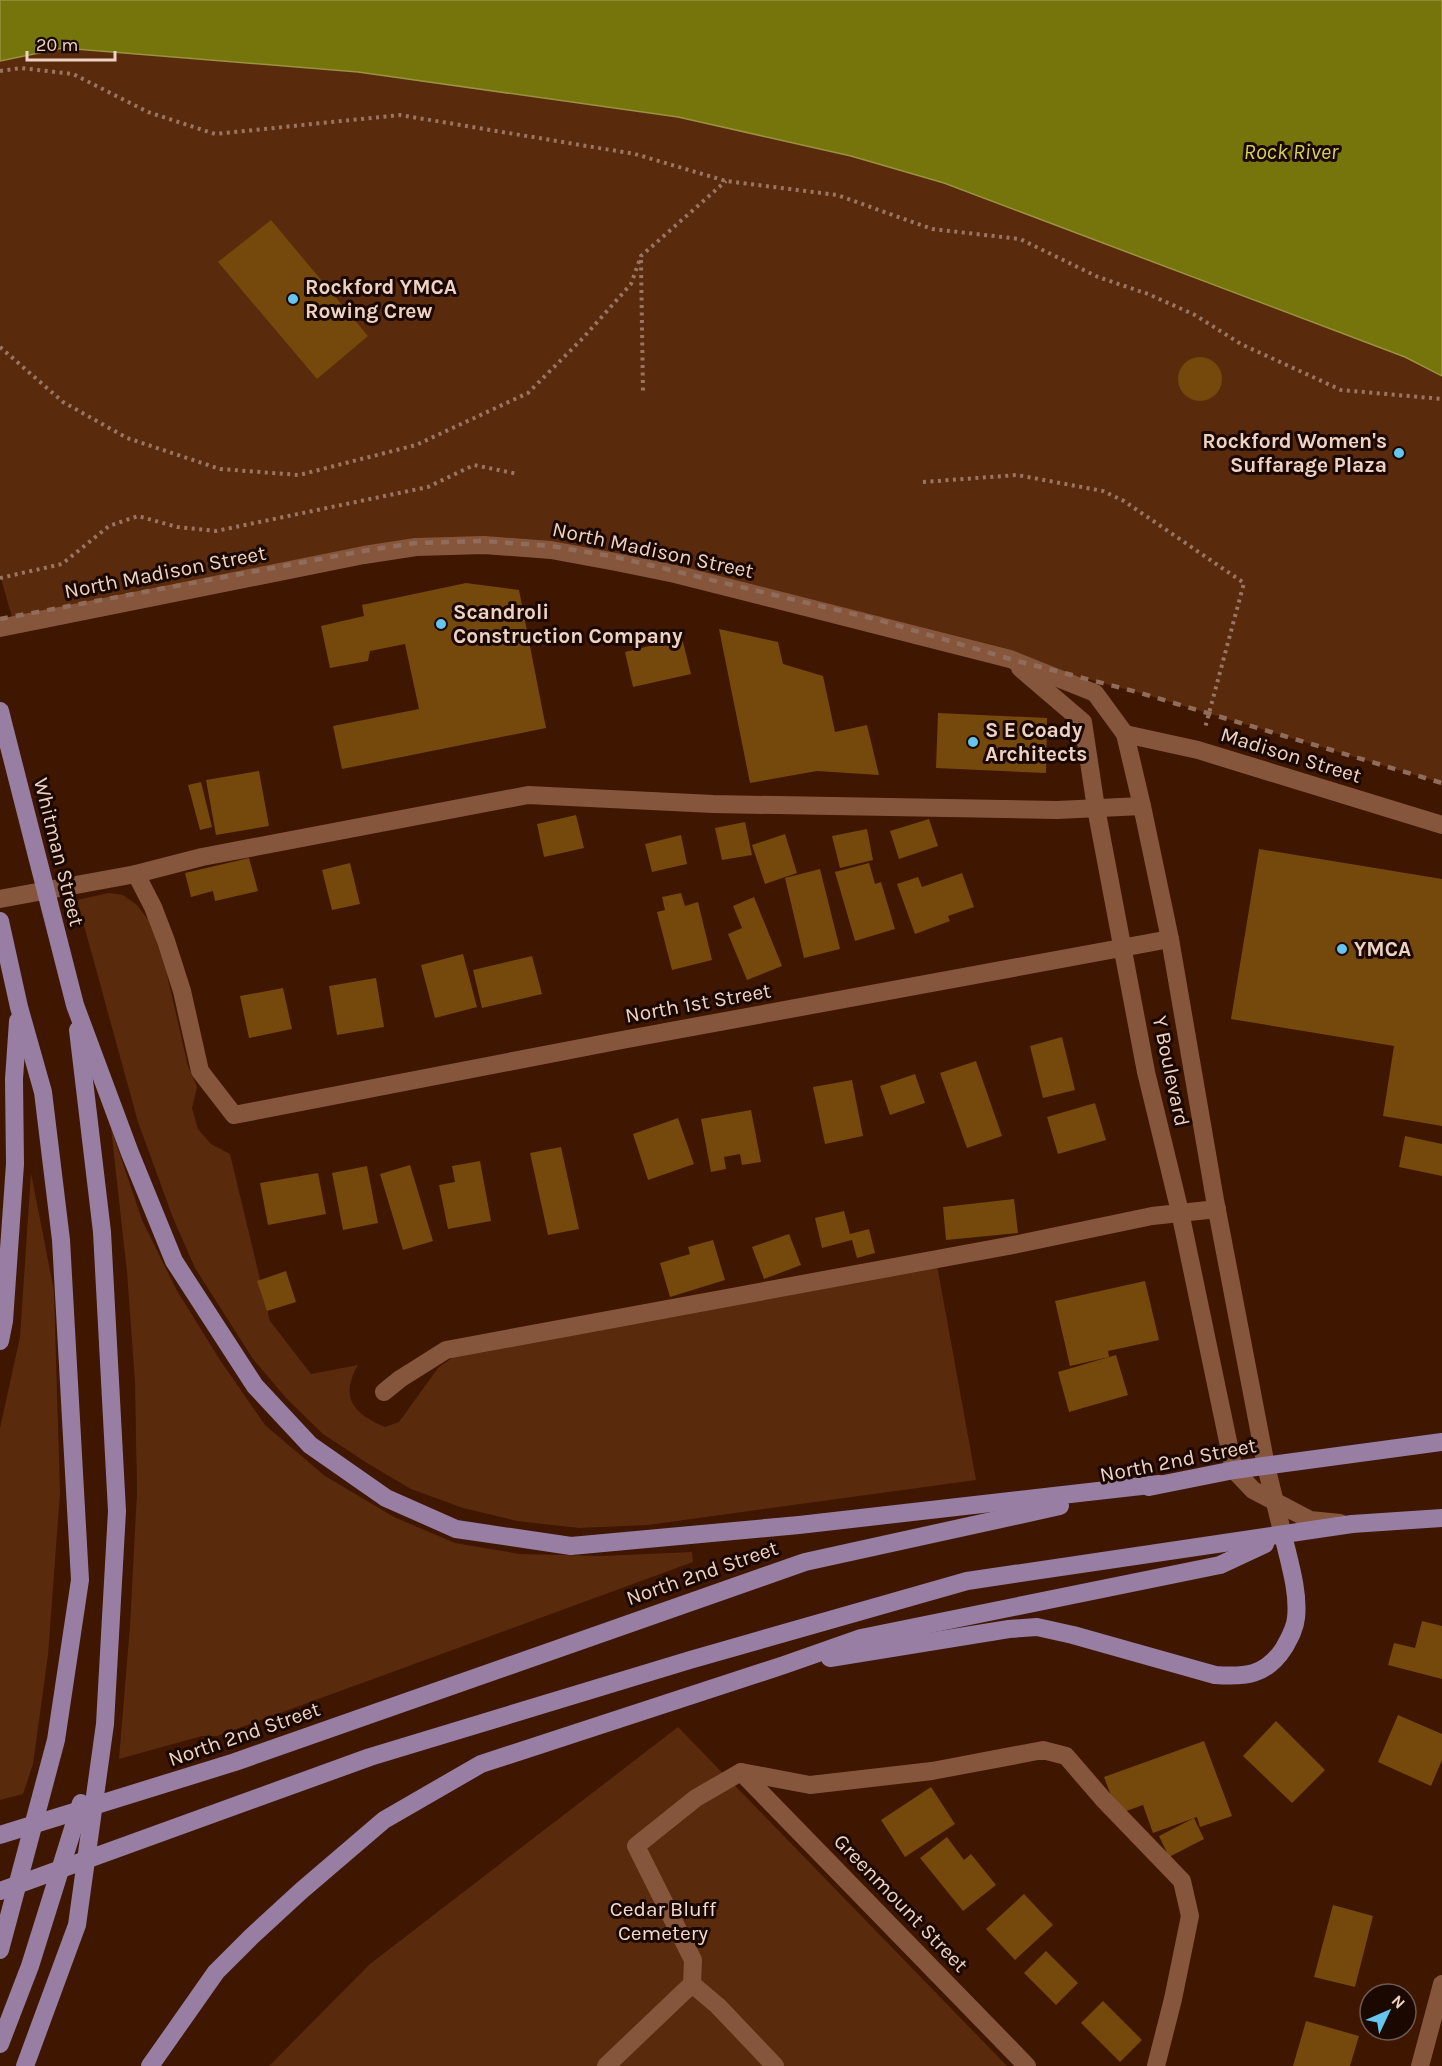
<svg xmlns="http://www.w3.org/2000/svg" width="1442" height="2066" font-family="Karla,sans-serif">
<rect width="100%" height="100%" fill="#3f1600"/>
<!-- green -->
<g fill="#5a2a0c">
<polygon points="63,48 358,72 678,117 851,156 944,183 1405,357 1442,376 1442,783 1137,692 1010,659 551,546 484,541 12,617 0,575 0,61"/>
<path d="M109,893L123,895L137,905L150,922L166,970L188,1066L197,1087L192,1108L198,1129L211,1144L230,1154L270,1321L311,1374L358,1365C339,1398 354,1414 385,1427L399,1422L438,1368L456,1355L937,1265L976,1480L648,1525L579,1528L517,1521L463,1508L411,1489L367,1463L323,1434L287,1399L253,1359L195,1268L173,1218L138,1122L77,900Z"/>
<polygon points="111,1128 142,1220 176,1289 220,1360 265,1425 325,1476 394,1517 455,1543 520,1554 601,1556 692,1552 693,1562 217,1736 202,1736 119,1759 130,1626 137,1492 135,1382 127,1272"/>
<polygon points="31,1173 54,1291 60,1493 48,1655 33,1764 23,1794 0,1800 0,1428 20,1337"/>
<polygon points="678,1727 1007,2066 269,2066 370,1964"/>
</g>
<!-- water -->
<polygon fill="#76750b" stroke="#9a9142" stroke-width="1.5" points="0,0 1442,0 1442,376 1405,357 944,183 851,156 678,117 358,72 63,48 0,61"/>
<!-- building -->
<g fill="#74490b">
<polygon points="271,220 368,336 317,379 218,262"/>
<circle cx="1200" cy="379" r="22"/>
<polygon points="466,583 519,590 546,728 342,769 333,726 419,709 405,644 370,651 368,661 330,668 321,626 364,616 362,605"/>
<polygon points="719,629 778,642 783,664 823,676 835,732 867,725 879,775 817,771 750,783"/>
<polygon points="682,638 691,674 633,687 625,652"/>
<polygon points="938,713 1047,718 1046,773 936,768"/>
<polygon points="259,771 269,826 216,835 206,780"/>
<polygon points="201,782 212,827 200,830 188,785"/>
<polygon points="576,815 584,848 544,857 537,824"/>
<polygon points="929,819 938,846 899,859 890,831"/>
<polygon points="745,822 752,855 722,860 715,828"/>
<polygon points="867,829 873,860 840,868 832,836"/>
<polygon points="785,834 797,873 765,884 752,845"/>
<polygon points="681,835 687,864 652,872 645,844"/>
<polygon points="1259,849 1442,879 1442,1126 1383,1116 1394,1046 1231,1019"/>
<polygon points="249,858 258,891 215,901 213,891 191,897 185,873"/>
<polygon points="350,863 360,904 332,910 322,870"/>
<polygon points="869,863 875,884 881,882 895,929 855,941 835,872"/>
<polygon points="820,869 840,949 804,958 785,878"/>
<polygon points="962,873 974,907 948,916 950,921 915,934 897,884 918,877 922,887"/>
<polygon points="681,893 685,906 698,902 712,960 672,970 657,912 665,910 662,897"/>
<polygon points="754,897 782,966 747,980 728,934 742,928 733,906"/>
<polygon points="463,954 477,1007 435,1018 421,965"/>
<polygon points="532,956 542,994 482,1008 473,970"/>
<polygon points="376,978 384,1027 337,1035 329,986"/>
<polygon points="283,988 292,1029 249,1038 240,996"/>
<polygon points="1062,1037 1075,1090 1043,1098 1030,1046"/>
<polygon points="976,1061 1002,1136 967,1148 940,1073"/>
<polygon points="915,1074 925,1103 890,1115 880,1086"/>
<polygon points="852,1080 863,1136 825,1144 813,1087"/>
<polygon points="1095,1103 1106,1140 1058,1154 1047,1117"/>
<polygon points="751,1110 761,1162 742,1165 740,1154 724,1157 726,1169 711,1172 701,1119"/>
<polygon points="678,1118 694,1164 648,1180 633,1134"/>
<polygon points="1405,1136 1442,1144 1442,1176 1399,1167"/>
<polygon points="561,1147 579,1229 548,1235 530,1153"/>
<polygon points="480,1161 491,1221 448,1229 439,1185 455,1182 452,1166"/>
<polygon points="410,1165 433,1241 403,1250 380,1174"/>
<polygon points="367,1166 378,1223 343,1230 332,1173"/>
<polygon points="318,1173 326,1214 268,1225 260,1183"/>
<polygon points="1014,1199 1018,1233 946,1240 943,1207"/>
<polygon points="844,1211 850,1234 869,1229 875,1253 857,1258 852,1240 822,1248 815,1218"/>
<polygon points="789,1234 801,1265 764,1279 752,1247"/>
<polygon points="713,1240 725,1280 670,1297 660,1263 690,1254 688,1247"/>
<polygon points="286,1271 296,1302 267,1311 257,1281"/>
<polygon points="1145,1281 1159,1340 1108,1351 1109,1357 1070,1366 1055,1301"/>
<polygon points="1116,1355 1128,1395 1069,1412 1058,1372"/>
<polygon points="1422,1621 1442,1626 1442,1679 1388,1665 1394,1643 1415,1648"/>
<polygon points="1398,1715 1442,1734 1442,1760 1431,1786 1378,1762"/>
<polygon points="1276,1721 1325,1770 1292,1803 1243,1756"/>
<polygon points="1204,1741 1232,1816 1200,1827 1197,1817 1153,1833 1143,1805 1118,1814 1104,1777"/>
<polygon points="931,1787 955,1824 905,1857 881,1820"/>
<polygon points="1194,1818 1204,1839 1169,1857 1159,1836"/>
<polygon points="947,1837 964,1860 971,1854 996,1885 963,1911 920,1858"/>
<polygon points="1024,1894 1053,1925 1015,1960 986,1929"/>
<polygon points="1333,1905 1373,1916 1355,1987 1314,1977"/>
<polygon points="1046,1951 1078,1983 1056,2005 1024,1973"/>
<polygon points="1103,2001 1142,2040 1120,2062 1081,2023"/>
<polygon points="1306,2021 1359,2036 1350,2066 1293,2066"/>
</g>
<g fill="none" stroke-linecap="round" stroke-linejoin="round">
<!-- path -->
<g stroke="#987663" stroke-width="4" stroke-dasharray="3 4.5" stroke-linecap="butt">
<polyline points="0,71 21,68 73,74 148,112 215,134 400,115 635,154 726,181 837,195 932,229 1020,239 1098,277 1148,294 1195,315 1241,344 1341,390 1442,399"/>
<polyline points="641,260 643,393"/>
<polyline points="0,347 63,402 127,438 220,469 299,475 416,445 528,393 583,338 631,284 641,256 726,181"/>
<polyline points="923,482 1017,475 1103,491 1124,501 1244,583 1205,728"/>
<polyline points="0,578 62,564 109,526 138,516 177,527 216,531 428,487 474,465 518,474"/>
</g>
<!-- minor -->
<g stroke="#86563c" stroke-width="18">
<polyline points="0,628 364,555 416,547 484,545 551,550 616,562 675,574 1010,659 1095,693 1125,734 1142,806 1170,939 1215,1200 1266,1466 1283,1535"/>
<polyline points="1020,668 1083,722 1096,808 1146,1072 1180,1212 1234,1470 1253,1490 1310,1520 1340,1523"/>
<polyline points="1125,734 1198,750 1442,825"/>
<polyline points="136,874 153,907 166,941 182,991 200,1071 234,1115 622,1040 1170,939"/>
<polyline points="0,899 136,874 202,857 528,795 713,804 1057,810 1142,806"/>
<polyline points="384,1392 400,1379 446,1350 1018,1244 1152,1216 1217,1209"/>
<polyline points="741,1772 1027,2066"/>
<polyline points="692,1984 693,1960 636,1846 696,1798 741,1772 810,1785 932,1771 1043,1750 1066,1756 1103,1799 1182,1881 1190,1916 1173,1999 1156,2066"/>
<polyline points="606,2066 692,1984 718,2006 775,2066"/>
<polyline points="1420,2066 1442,1984"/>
</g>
<!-- major -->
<g stroke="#977ea2" stroke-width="18">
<polyline points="0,711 75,1005 130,1153 174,1261 255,1386 310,1445 386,1498 456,1529 571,1546 799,1525 1159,1484"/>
<polyline points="0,921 19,1007 43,1092 61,1240 80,1580 56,1740 0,1950"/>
<polyline points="0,1341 4,1321 15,1164 14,1079 18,1021"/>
<polyline points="1149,1487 1234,1470 1442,1442"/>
<path d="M830,1658L1009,1629L1037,1627L1073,1635L1215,1675C1245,1677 1266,1676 1284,1648C1289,1639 1295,1629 1296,1618C1299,1592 1289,1561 1283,1535"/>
<polyline points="0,1835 235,1762 805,1562 1060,1506"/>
<polyline points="0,1891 370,1757 690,1660 967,1581 1352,1524 1442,1518"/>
<polyline points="0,2044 30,1966 81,1803"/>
<polyline points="25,2066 77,1925 105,1724 117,1511 102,1232 78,1030"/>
<polyline points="150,2066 216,1972 251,1937 301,1891 384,1820 481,1764 784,1665 861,1638 1220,1565 1265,1544"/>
</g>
<!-- rail -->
<polyline stroke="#906d5a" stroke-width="4.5" stroke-dasharray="8 8" stroke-linecap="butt" points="0,619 363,551 415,543 484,541 551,546 616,557 879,620 1010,659 1137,692 1442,783"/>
</g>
<!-- markers -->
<g fill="#65c5ee" stroke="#1a0801" stroke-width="2">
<circle cx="293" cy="299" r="6"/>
<circle cx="1399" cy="453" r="6"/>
<circle cx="441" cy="624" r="6"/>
<circle cx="973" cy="742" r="6"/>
<circle cx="1342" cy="949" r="6"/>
</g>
<g text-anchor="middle" stroke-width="6" stroke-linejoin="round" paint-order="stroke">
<!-- poi labels -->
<g font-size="21" font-weight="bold" fill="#eed2c3" stroke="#1a0801" text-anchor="start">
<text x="305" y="294">Rockford YMCA<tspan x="305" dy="24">Rowing Crew</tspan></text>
<text x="1387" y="448" text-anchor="end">Rockford Women's<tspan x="1387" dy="24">Suffarage Plaza</tspan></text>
<text x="453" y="619">Scandroli<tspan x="453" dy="24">Construction Company</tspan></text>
<text x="985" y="737">S E Coady<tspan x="985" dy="24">Architects</tspan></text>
<text x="1354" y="956">YMCA</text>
</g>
<!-- street labels -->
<g font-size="21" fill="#eed2c3" stroke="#1a0801">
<text transform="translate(653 550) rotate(12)" y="7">North Madison Street</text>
<text transform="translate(165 572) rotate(-11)" y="7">North Madison Street</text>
<text transform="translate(1291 755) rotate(17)" y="7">Madison Street</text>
<text transform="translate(59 852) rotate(76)" y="7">Whitman Street</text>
<text transform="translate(698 1003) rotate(-10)" y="7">North 1st Street</text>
<text transform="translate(1171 1071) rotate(78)" y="7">Y Boulevard</text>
<text transform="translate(1178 1460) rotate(-11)" y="7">North 2nd Street</text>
<text transform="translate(702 1573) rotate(-19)" y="7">North 2nd Street</text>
<text transform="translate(244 1734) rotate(-19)" y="7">North 2nd Street</text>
<text transform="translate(901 1903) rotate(46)" y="7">Greenmount Street</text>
</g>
<!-- park labels -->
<g font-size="21" fill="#f1dbd0" stroke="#1a0801">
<text x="663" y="1916">Cedar Bluff<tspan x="663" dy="24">Cemetery</tspan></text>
</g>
<!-- water labels -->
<g font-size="22" font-style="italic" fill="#d3d357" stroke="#1a0801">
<text x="1291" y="159">Rock River</text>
</g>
</g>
<!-- north arrow -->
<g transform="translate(1388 2012) rotate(46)"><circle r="28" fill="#1a0801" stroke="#6f594f" stroke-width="1.5"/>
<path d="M0-4.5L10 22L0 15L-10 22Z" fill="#65c5ee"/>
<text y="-9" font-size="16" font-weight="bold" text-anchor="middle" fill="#eed2c3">N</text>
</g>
<!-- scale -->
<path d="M27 51v9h88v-9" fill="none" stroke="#eed2c3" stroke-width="3"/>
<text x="36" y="51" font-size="18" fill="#eed2c3" stroke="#1a0801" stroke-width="4.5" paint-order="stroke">20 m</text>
</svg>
